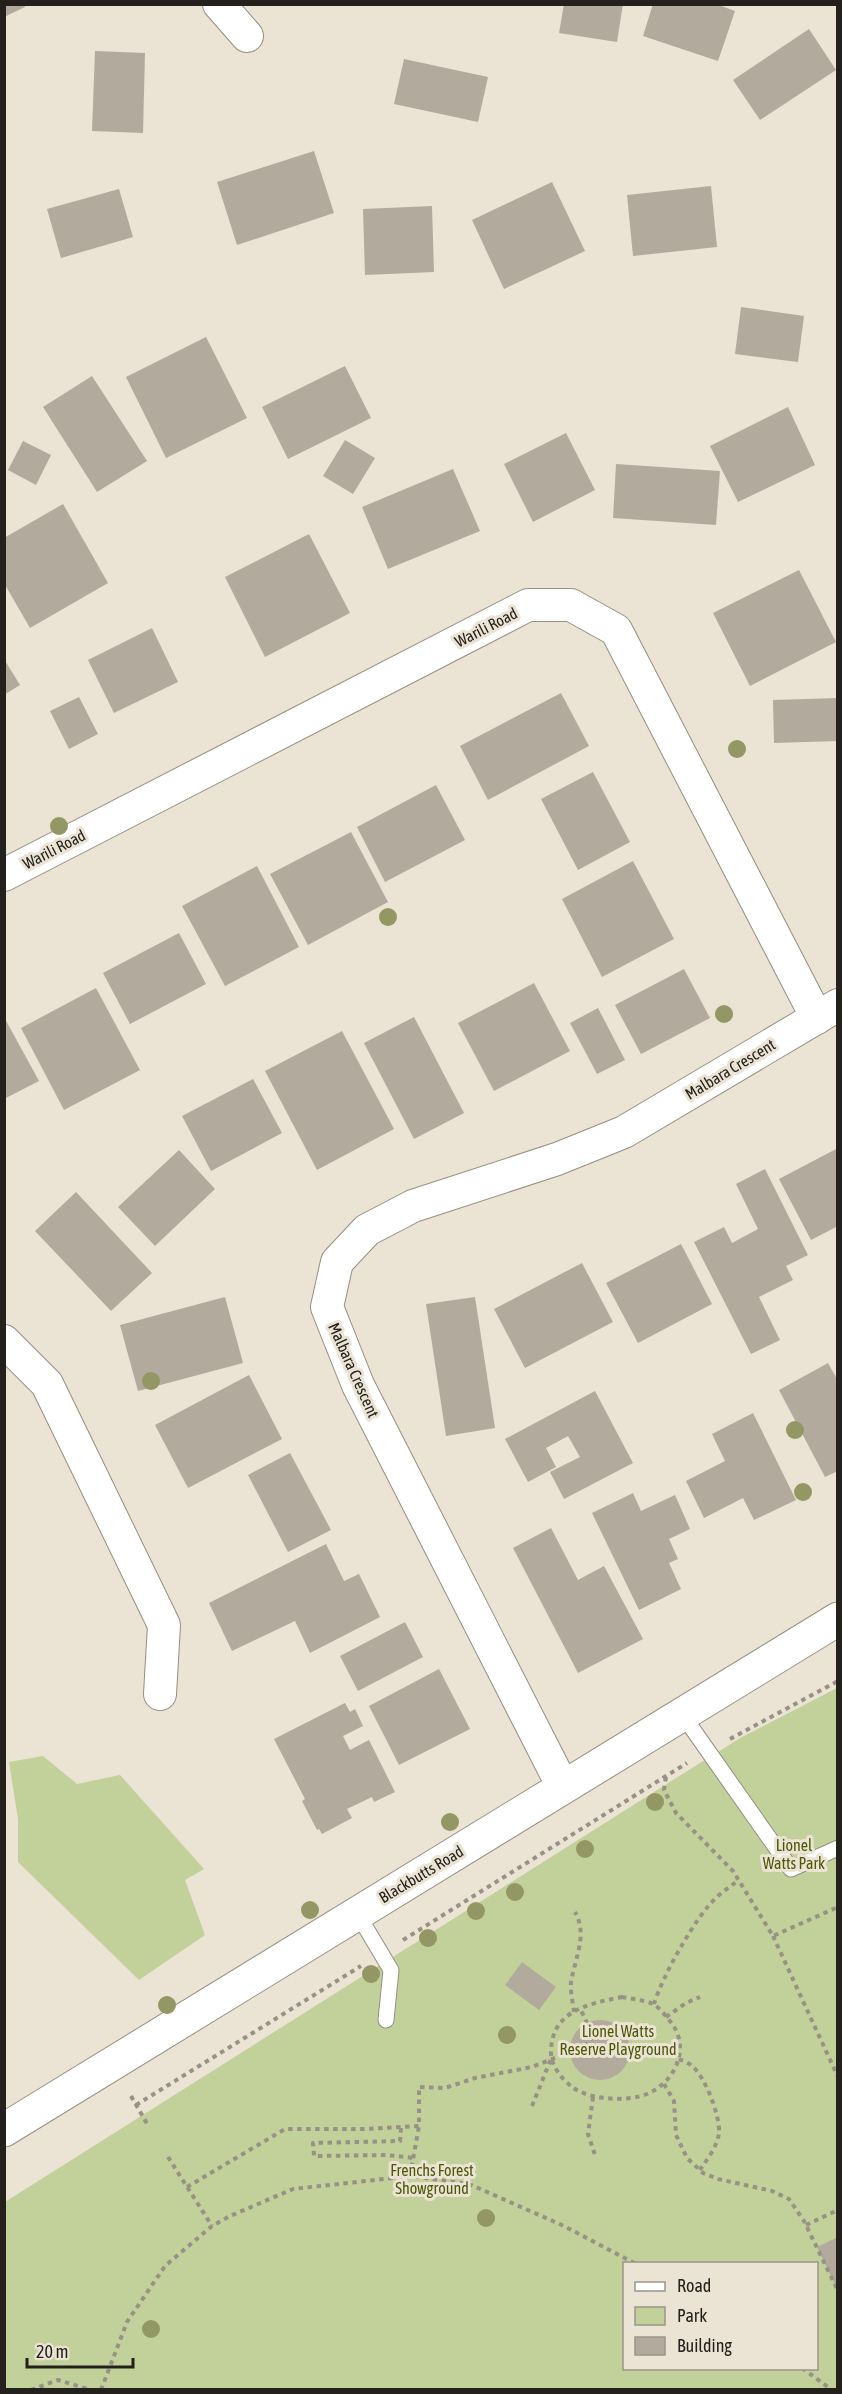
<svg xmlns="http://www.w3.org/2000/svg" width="842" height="2394" font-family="'Asap Condensed',sans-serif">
<rect width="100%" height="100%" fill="#ebe3d4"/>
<!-- green -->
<g fill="#c2d19a" fill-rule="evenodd">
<path d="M837,1688V2389L5,2390V2202L684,1773L742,1737ZM624,2264H816V2368H624Z"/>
<polygon points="43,1756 77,1784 120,1775 204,1869 185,1880 205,1935 139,1980 18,1862 18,1819 9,1762"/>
</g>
<!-- building -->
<g fill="#b2ab9d">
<polygon points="4,4 24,4 25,7 4,17"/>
<polygon points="564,4 623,4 617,42 559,33"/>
<polygon points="653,4 716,4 735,11 718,61 643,36"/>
<polygon points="809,29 836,70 760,120 733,80"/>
<polygon points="95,51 145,53 143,133 92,131"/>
<polygon points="404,59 488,77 478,122 394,104"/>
<polygon points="314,151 334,213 237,245 217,182"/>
<polygon points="552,182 585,251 504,289 472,220"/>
<polygon points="711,186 717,247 633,256 627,195"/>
<polygon points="119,189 133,237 61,258 47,209"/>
<polygon points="432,206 434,272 365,275 363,209"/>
<polygon points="741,307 804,316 798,362 735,354"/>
<polygon points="206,337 247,418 166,458 126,377"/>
<polygon points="345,366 371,418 288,459 262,407"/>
<polygon points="92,376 147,461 97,492 43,407"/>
<polygon points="788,407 815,465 738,502 710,446"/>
<polygon points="566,433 595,490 533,522 504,464"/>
<polygon points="345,440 375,458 353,494 323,476"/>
<polygon points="23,441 51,455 36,485 8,470"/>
<polygon points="616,464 720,471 716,525 613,518"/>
<polygon points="453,469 480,531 388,569 362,507"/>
<polygon points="63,504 108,583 30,628 4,583 4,538"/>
<polygon points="309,534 350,613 265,657 225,577"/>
<polygon points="799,570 836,642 750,686 713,613"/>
<polygon points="152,628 178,682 114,713 88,660"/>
<polygon points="4,659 20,685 4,695"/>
<polygon points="561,693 589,746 488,800 460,746"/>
<polygon points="79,697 98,734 69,749 50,711"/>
<polygon points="838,698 838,741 774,743 773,700"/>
<polygon points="593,772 630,842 578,870 541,799"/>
<polygon points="436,785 465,840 385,882 357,827"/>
<polygon points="351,832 388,902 308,945 270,874"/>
<polygon points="633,861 674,939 602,977 562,899"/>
<polygon points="257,866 299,947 225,986 182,906"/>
<polygon points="179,933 206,984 130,1024 103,973"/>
<polygon points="684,969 710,1018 641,1054 615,1005"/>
<polygon points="534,983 570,1051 494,1091 458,1023"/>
<polygon points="96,988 140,1070 64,1110 21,1028"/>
<polygon points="598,1008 625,1060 597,1074 570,1023"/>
<polygon points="4,1017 39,1081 4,1099"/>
<polygon points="414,1017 464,1113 414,1139 364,1043"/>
<polygon points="342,1031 394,1129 317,1170 265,1071"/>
<polygon points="253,1079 282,1133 211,1171 182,1116"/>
<polygon points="838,1148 838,1226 811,1240 779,1179"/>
<polygon points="179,1150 215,1189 155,1246 118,1207"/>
<polygon points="765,1169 808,1255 786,1266 793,1280 759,1297 780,1340 751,1354 694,1242 724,1227 732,1243 758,1229 736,1184"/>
<polygon points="76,1192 152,1273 111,1311 35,1231"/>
<polygon points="681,1244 712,1304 638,1343 606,1283"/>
<polygon points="582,1263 613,1322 525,1368 494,1309"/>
<polygon points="225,1297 243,1363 138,1391 120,1325"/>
<polygon points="475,1297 495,1428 446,1436 426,1304"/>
<polygon points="828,1363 838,1381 838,1471 825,1477 779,1390"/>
<polygon points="249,1375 282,1439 188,1488 155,1425"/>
<polygon points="595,1391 633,1463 564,1499 550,1472 580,1457 568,1436 546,1448 556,1467 528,1482 505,1439"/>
<polygon points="753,1413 796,1500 754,1520 743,1498 704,1518 686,1481 725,1461 712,1434"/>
<polygon points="290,1453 331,1530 288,1552 248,1475"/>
<polygon points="633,1493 641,1511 675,1495 690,1529 669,1539 678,1559 669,1563 681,1589 639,1610 592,1513"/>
<polygon points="551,1528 578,1580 604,1566 643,1639 578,1673 513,1548"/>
<polygon points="326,1544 344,1581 359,1574 380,1617 310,1653 295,1621 232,1651 209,1603"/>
<polygon points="405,1622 423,1657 358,1691 340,1656"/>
<polygon points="439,1669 470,1729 399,1765 369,1706"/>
<polygon points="345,1703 350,1712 355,1709 363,1726 343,1736 350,1750 369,1740 395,1792 374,1802 372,1797 347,1809 352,1818 322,1834 319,1829 317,1830 302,1801 305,1799 274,1739"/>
<polygon points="522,1962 556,1987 539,2010 505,1985"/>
<circle cx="600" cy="2050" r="30"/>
<polygon points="838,2237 838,2291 817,2247"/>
</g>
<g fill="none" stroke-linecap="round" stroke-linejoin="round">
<!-- lane casing -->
<g stroke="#968f81" stroke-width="17">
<g id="lane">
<polyline points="682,1714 791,1869 838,1848"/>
<polyline points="357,1913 391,1970 386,2020"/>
</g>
</g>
<!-- street casing -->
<g stroke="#968f81" stroke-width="34">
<g id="street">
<polyline points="219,4 247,36"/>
<polyline points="4,875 528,605 571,605 616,630 817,1018"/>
<polyline points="4,1341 47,1384 164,1625 160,1694"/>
<polyline points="563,1787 358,1385 327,1307 337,1262 367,1230 413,1206 557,1159 624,1132 838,1005"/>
</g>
</g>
<!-- secondary casing -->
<g stroke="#968f81" stroke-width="35">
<polyline id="secondary" points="4,2130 838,1619"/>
</g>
<!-- path -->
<g stroke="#979186" stroke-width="4" stroke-dasharray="4.5 4.5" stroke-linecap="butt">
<polyline points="730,1739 838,1681"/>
<polyline points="666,1777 664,1790 676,1813 733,1871 773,1936 838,1907"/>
<polyline points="773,1936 838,2077"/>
<polyline points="403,1940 687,1763"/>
<path d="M622,1997C631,1999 645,2000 653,2004C659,2007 665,2015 669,2020C692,2046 676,2082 647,2094C627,2102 589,2100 572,2087C562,2079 551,2066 551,2053C551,2011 587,2004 622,1997Z"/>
<path d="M654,2004C662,1977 696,1916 716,1898C723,1891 731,1886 739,1880"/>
<path d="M574,2012C573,2003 570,1991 571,1982C575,1958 588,1935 575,1912"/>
<polyline points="666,2017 686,2003 700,1997"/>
<path d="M679,2059C683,2061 689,2063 692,2066C705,2076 720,2116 719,2132C718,2146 707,2159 700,2170"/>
<polyline points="664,2084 674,2101 676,2135 687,2158 703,2173 718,2179 772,2191 789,2199 804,2221 838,2291"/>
<polyline points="131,2096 149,2127"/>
<polyline points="593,2097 588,2134 595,2155"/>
<polyline points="136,2105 361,1966"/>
<polyline points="532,2106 551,2059"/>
<polyline points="401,2128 400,2141 313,2143 314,2156 386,2155 415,2158"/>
<polyline points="168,2157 212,2226"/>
<polyline points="410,2176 419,2126"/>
<polyline points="187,2187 285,2129 364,2129 419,2126 419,2087 445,2088 475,2078 532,2067 585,2046 593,2036 580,2008"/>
<polyline points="806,2225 838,2210"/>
<polyline points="802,2368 832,2390"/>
<polyline points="31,2390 58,2380 91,2390"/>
<polyline points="101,2390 127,2322 165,2266 212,2226 230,2216 293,2189 410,2176 469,2184 564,2226 636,2264"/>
</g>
<!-- lane -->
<use href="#lane" stroke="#fff" stroke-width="15"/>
<!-- street -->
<use href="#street" stroke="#fff" stroke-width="32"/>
<!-- secondary -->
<use href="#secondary" stroke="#fff" stroke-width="33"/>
</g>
<!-- trees -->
<g fill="#939763">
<circle cx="737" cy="749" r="9"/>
<circle cx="59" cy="826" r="9"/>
<circle cx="388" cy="917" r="9"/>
<circle cx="724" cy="1014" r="9"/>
<circle cx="151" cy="1381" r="9"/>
<circle cx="795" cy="1430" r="9"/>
<circle cx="803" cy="1492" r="9"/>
<circle cx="655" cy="1802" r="9"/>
<circle cx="450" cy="1822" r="9"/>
<circle cx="585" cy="1849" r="9"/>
<circle cx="515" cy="1892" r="9"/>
<circle cx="310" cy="1910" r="9"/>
<circle cx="476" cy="1911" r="9"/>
<circle cx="428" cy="1938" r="9"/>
<circle cx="371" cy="1974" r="9"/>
<circle cx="167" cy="2005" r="9"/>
<circle cx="507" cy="2035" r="9"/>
<circle cx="486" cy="2218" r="9"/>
<circle cx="151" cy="2329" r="9"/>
</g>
<g text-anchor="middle" stroke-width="6" stroke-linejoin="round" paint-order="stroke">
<!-- street labels -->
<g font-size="16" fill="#24211c" stroke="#ebe3d4">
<text transform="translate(486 627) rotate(-27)" y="6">Warili Road</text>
<text transform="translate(54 849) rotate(-27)" y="6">Warili Road</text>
<text transform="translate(730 1069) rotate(-31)" y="6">Malbara Crescent</text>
<text transform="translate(354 1370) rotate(66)" y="6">Malbara Crescent</text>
<text transform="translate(421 1874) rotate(-31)" y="6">Blackbutts Road</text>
</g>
<!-- park labels -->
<g font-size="16" fill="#4b5906" stroke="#ebe3d4">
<text x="794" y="1851">Lionel<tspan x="794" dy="18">Watts Park</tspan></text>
<text x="618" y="2037">Lionel Watts<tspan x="618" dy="18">Reserve Playground</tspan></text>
<text x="432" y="2176">Frenchs Forest<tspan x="432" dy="18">Showground</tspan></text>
</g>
</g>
<!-- border -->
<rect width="842" height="2394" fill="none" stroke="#24211c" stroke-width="12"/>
<!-- legend -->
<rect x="623" y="2262" width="195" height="108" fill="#ebe3d4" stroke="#9b958a" stroke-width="1.5"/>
<rect x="635" y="2282" width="30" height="9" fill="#ffffff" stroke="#9b958a" stroke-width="1.5"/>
<text x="677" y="2292" font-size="18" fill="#24211c">Road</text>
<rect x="635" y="2307" width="30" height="18" fill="#c2d19a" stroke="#9b958a" stroke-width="1.5"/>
<text x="677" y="2322" font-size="18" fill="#24211c">Park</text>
<rect x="635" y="2337" width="30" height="18" fill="#b2ab9d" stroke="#9b958a" stroke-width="1.5"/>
<text x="677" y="2352" font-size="18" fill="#24211c">Building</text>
<!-- scale -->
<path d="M27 2358v9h106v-9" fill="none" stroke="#24211c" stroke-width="3"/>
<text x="36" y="2358" font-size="18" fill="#24211c" stroke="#ebe3d4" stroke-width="4.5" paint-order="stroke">20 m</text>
</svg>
